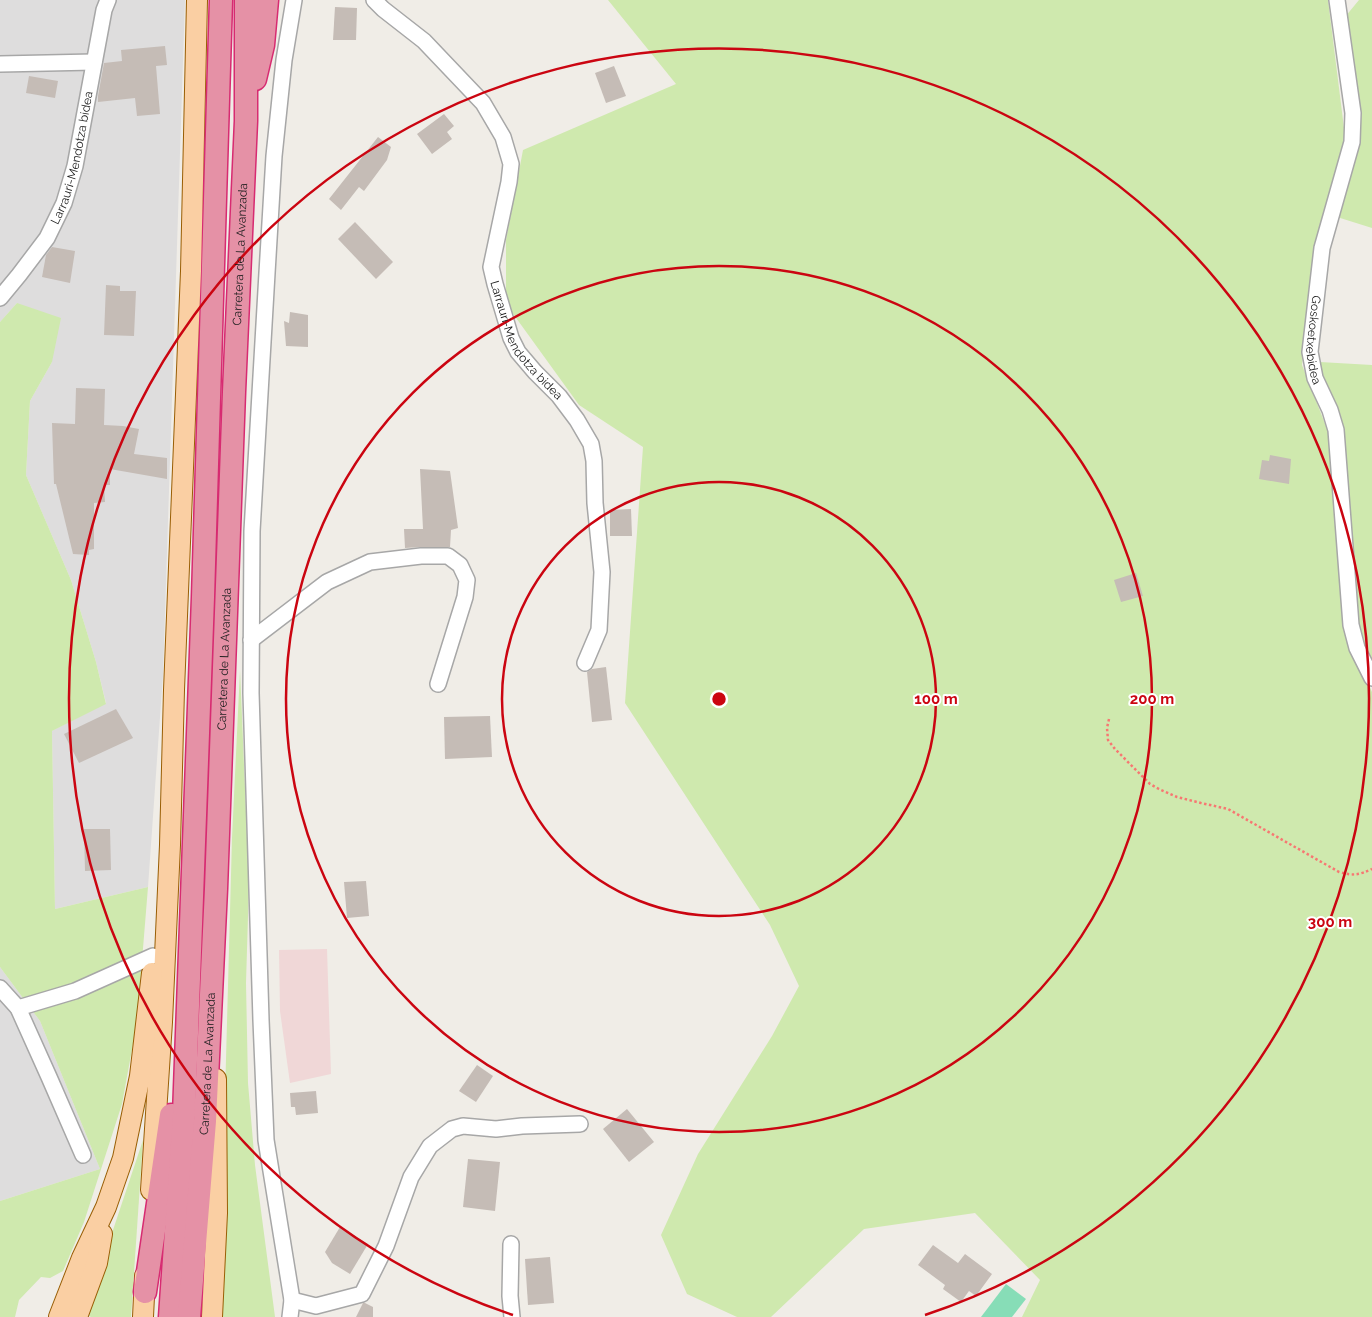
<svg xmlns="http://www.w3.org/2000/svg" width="1372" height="1317" font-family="Raleway,sans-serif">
<rect width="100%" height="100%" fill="#f0ede7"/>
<!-- residential -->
<g fill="#dedddd">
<polygon points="0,0 185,0 163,675 148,887 55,909 52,731 106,703 96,662 71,580 26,475 30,401 52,362 17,303 0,322"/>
<polygon points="0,967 40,1021 100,1169 0,1201"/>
</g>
<!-- commercial -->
<polygon fill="#f0d7d7" points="327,949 331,1074 290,1083 280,1011 279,950"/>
<!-- grass -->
<g fill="#cfe9ae">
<polygon points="608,0 1328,0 1345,136 1317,242 1302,365 1331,439 1347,636 1372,692 1372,1317 1022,1317 1040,1280 975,1213 864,1229 771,1317 737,1317 687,1294 661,1235 698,1154 772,1036 799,986 770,925 625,703 643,447 579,405 506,304 506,240 523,150 676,84"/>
<polygon points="1359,0 1372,0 1372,228 1337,217 1360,131 1345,17"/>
<polygon points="17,303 61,318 52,362 30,401 26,475 71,580 96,662 106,704 52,731 55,909 148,887 137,1022 122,1104 84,1222 63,1271 50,1278 41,1277 19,1300 15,1317 0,1317 0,1201 100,1169 40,1021 0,967 0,322"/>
<polygon points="1320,362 1372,365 1372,660 1358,632"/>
<polygon points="240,670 249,883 246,983 248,1083 255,1165 275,1317 219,1317 232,838"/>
<polygon points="143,1140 131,1317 91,1317 85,1314"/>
</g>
<!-- pitch -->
<polygon fill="#87ddb7" points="1006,1284 1026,1299 1012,1317 981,1317"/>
<!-- building -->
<g fill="#c5bcb6">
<polygon points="335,7 357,8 356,40 333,40"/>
<polygon points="165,46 167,65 156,66 160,114 137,116 135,98 98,102 98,96 104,63 122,61 121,50"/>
<polygon points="614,66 626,96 606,103 595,73"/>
<polygon points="29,76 58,81 55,98 26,93"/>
<polygon points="444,114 454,126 447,132 452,139 432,154 417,134"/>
<polygon points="378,137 391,147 387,160 364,191 359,187 341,210 329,199"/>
<polygon points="355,222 393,262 376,279 338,239"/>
<polygon points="52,247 75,251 70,283 42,277 46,255"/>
<polygon points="106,285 120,286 120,291 136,291 134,336 104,335"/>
<polygon points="290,312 308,315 308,347 286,346 284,321 289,323"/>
<polygon points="76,388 105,389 104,425 123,426 139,429 134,454 167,458 167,479 110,469 110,485 104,485 105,502 94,503 94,549 89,550 89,555 73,554 56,484 54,484 52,423 75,424"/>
<polygon points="1270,455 1291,459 1289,484 1259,479 1262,460 1269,461"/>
<polygon points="420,469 450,471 458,528 451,530 450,547 421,547 405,548 404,529 423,529"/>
<polygon points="631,509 632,536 610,536 610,510"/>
<polygon points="1136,573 1143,596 1121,602 1114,580"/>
<polygon points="606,667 612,720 592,722 587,672 592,669"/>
<polygon points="116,709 133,738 79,763 64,734"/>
<polygon points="490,716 492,757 445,759 444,717"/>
<polygon points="84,829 110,829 111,870 85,871"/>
<polygon points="366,881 369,916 347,918 344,882"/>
<polygon points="477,1065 493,1076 476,1102 459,1091"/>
<polygon points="316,1091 318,1113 296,1115 295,1107 291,1107 290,1093"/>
<polygon points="627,1109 654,1142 629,1162 603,1129"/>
<polygon points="468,1159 500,1162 495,1211 463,1207"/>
<polygon points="340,1227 368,1244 350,1274 332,1263 325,1252"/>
<polygon points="933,1245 958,1263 965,1254 992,1274 976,1296 969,1291 961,1302 943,1289 945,1285 918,1265"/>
<polygon points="550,1257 554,1303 528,1305 525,1259"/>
<polygon points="363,1303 365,1303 373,1307 373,1317 356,1317"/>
</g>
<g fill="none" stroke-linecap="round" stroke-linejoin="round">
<!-- minor casing -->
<g stroke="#a7a7a7" stroke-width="18">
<g id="minor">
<path id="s1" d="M374,0L383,9L424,41L483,103L503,137L511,164L509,182L491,267L495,284L511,338L518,352L535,372L559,396L577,420L591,444L594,461L595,503L602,572L599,630L585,663"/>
<path id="s2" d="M1337,0L1353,113L1352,142L1322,248L1310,352L1315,378L1330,410L1336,430L1351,625L1357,648L1372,678"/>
<polyline points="0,64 94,62"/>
<path id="s3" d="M0,298L19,275L47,238L64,203L75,166L104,10L108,0"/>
<polyline points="251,640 327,582 370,562 421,556 448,556 460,565 467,580 465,597 438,684"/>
<polyline points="0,988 18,1008 49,1077 83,1155"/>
<polyline points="18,1008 75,991 153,956"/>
<polyline points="511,1244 510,1296 512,1317"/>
<polyline points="292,1300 316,1306 362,1294 386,1246 411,1177 430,1146 452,1129 463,1126 496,1129 522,1126 580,1124"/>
<polyline points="290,1317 292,1300 266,1140 261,1020 251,693 252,531 267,273 274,156 284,60 294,0"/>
</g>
</g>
<!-- major casing -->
<g stroke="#995e04" stroke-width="22">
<g id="major">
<polyline points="151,1190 162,1022 170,845 174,690 191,271 197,0"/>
<polyline points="59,1317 82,1258 106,1207 123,1158 140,1076 152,973"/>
<polyline points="77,1317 97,1263 102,1234"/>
<polyline points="143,1317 145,1276"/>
<polyline points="212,1317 217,1213 216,1079"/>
</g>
</g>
<!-- highway casing -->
<g stroke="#d72b71" stroke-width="25">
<g id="highway">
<polyline points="255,79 263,45 267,0"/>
<polyline points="145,1292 171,1115"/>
<polyline points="170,1317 184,1115 203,597 221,0"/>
<path id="s4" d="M189,1317L205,1121L216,889L234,392L246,121V0"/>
</g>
</g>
<!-- path -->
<path stroke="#f77772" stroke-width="2.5" stroke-dasharray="2.5 2.5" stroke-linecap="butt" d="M1109,719L1107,728L1108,740L1115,749L1150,784L1159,789L1177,797L1201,803L1228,809L1339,872C1353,876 1359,875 1372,869"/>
<!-- minor -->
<use href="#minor" stroke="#fff" stroke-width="15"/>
<!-- major -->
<use href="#major" stroke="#facfa3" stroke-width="20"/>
<!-- highway -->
<use href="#highway" stroke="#e591a6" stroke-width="22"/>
</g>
<!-- distance rings -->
<g fill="none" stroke="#cb0511" stroke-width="2.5">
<circle cx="719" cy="699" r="217"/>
<circle cx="719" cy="699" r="433"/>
<path d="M513 1315A650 650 0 1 1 925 1315"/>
</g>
<g text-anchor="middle" stroke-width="4" stroke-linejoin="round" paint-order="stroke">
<!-- street labels -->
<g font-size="12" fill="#202020" stroke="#fff">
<text dy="4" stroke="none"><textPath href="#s3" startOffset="161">Larrauri-Mendotza bidea</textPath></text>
<text dy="4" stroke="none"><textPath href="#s4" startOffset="1064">Carretera de La Avanzada</textPath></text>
<text dy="4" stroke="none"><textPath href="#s1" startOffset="406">Larrauri-Mendotza bidea</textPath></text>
<text dy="4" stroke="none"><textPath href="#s2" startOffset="346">Goskoetxebidea</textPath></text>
<text dy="4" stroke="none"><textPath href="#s4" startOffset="659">Carretera de La Avanzada</textPath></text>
<text dy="4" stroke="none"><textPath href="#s4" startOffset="254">Carretera de La Avanzada</textPath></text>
</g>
</g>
<circle cx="719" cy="699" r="8" fill="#cb0511" stroke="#fff" stroke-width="2.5"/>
<g font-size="15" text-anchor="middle" font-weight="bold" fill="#cb0511" stroke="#fff" stroke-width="4" stroke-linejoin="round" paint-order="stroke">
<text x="936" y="704">100 m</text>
<text x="1152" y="704">200 m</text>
<text x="1330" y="927">300 m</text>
</g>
</svg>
